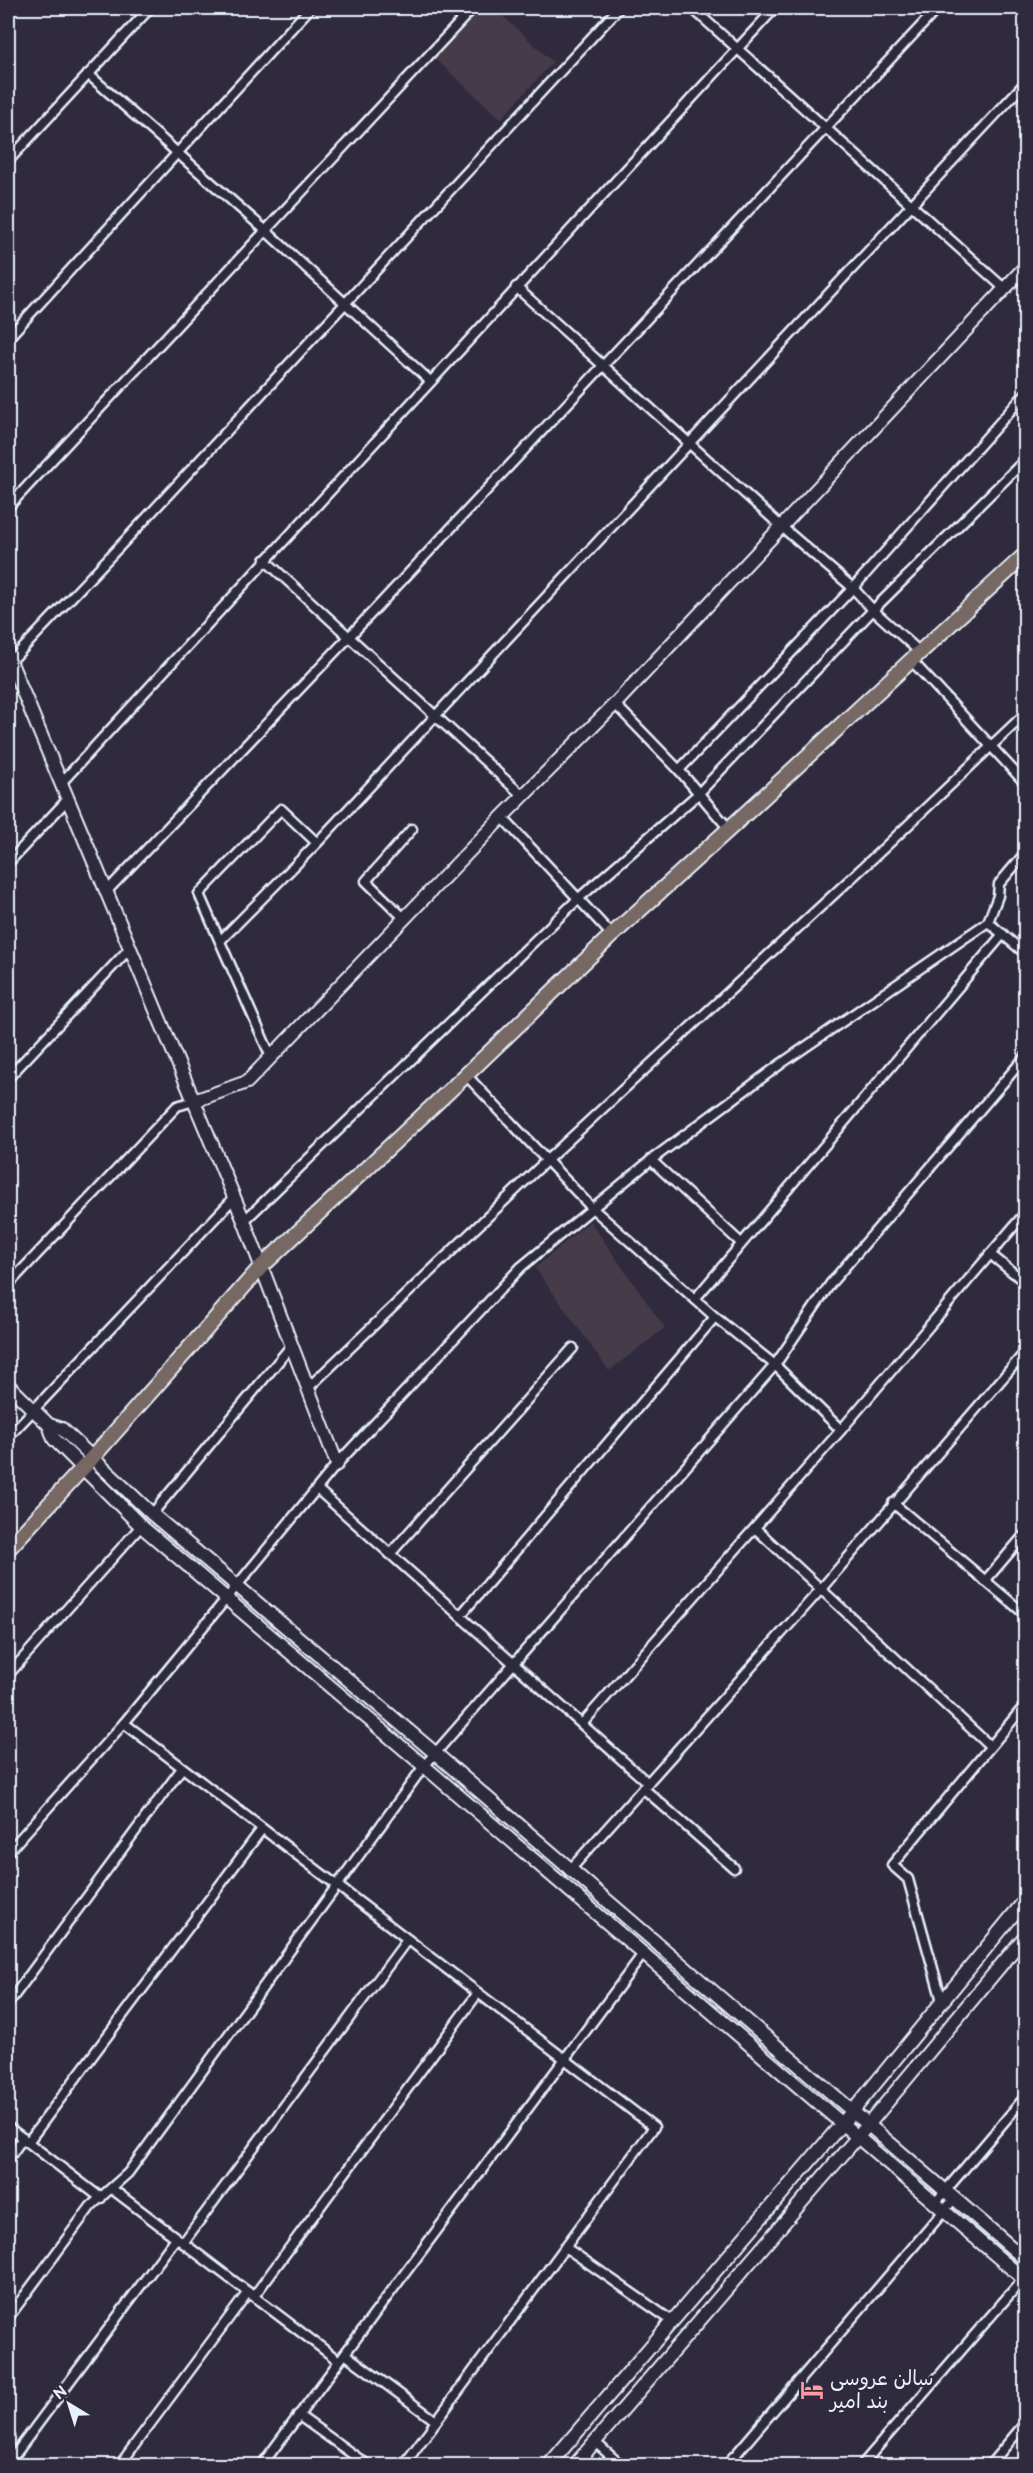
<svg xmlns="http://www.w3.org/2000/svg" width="1033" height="2473" font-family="'Balsamiq Sans','Playpen Sans Arabic',sans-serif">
<rect width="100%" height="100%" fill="#2f2a3d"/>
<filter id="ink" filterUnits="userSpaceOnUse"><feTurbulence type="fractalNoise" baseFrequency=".0167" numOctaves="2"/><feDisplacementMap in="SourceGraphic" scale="12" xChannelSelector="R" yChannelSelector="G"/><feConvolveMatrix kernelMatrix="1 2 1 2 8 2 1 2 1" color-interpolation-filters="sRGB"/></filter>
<g filter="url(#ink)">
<!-- built -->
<g fill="#453a4a">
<polygon points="478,8 494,8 553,62 501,119 433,57"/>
<polygon points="590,1221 665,1328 609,1371 535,1268"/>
</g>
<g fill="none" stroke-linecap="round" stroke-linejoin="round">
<!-- street casing -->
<g stroke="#e8f1f8" stroke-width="13">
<g id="street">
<polyline points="692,8 1005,289"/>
<polyline points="88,74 265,230 430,381"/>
<polyline points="8,161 150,8"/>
<polyline points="516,287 782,527 853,588 873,610 921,653"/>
<polyline points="8,338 310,8"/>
<polyline points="8,507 473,8"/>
<polyline points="265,560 523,796"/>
<polyline points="912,661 1026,784"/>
<polyline points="10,662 137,528 619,8"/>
<polyline points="615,704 679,770 729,829"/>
<polyline points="679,770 853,588 1026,393"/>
<polyline points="62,782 775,8"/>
<polyline points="502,817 612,935"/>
<polyline points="8,863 68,799"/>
<polyline points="107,891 349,637 938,8"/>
<polyline points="404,918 366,881 412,829"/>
<polyline points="988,922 1026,954"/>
<polyline points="220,941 317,843 1026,82"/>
<polyline points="271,1057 199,894 281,809 317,843"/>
<polyline points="466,1075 591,1207 715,1317 775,1365 841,1430"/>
<polyline points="8,1078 130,948"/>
<polyline points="651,1160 741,1243"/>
<polyline points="244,1221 578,899 698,794 873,610 1026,459"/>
<polyline points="990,1254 1026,1283"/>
<polyline points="8,1285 177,1106 194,1101"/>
<polyline points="695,1299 1003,934"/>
<polyline points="309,1387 546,1161 885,847 1026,713"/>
<polyline points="8,1437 234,1198"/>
<polyline points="317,1489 648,1783"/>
<polyline points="893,1503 1026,1615"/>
<polyline points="152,1514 292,1345"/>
<polyline points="755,1528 990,1746"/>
<polyline points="390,1554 573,1348"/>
<polyline points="985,1581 1026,1533"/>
<polyline points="460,1616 715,1317"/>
<polyline points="8,1675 141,1526"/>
<polyline points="124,1723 654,2127 403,2466"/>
<polyline points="582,1724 841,1430 1026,1212"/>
<polyline points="643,1788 734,1868"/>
<polyline points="8,1852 124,1723 337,1464 521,1267 651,1160 782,1063 988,922 998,896 999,884 1026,852"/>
<polyline points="569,1871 821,1589 1026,1351"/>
<polyline points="942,2001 908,1879 892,1865 1026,1704"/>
<polyline points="8,2004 182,1768"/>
<polyline points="8,2127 101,2198"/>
<polyline points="28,2142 262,1829"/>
<polyline points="8,2159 23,2138"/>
<polyline points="112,2189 339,2361"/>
<polyline points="935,2203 1026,2096"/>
<polyline points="183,2243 407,1940"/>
<polyline points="565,2247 672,2321"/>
<polyline points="254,2296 478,1993"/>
<polyline points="8,2318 91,2206 128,2173 424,1766 775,1365 831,1283 1026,1056"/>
<polyline points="345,2354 436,2421"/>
<polyline points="298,2415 369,2466"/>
<polyline points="595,2442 622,2466"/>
<polyline points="733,2457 743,2466"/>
<polyline points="8,2464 176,2238"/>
<polyline points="119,2466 248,2292"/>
<polyline points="261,2466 643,1954"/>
<polyline points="726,2466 955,2198"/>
<polyline points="861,2466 1023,2279"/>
<polyline points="989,2466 1026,2422"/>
</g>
</g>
<!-- secondary casing -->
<g stroke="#e8f1f8" stroke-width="16">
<g id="secondary">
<polyline points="8,656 244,1221 337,1464"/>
<polyline points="194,1101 247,1082 502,817 615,704 1026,266"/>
<polyline points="8,1385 49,1425 54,1439 141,1526 424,1766 1026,2281"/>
<polyline points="49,1425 62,1429 152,1514 435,1753 1026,2260"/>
<polyline points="548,2466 852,2112 1026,1899"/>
<polyline points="574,2466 868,2125 1026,1935"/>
</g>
</g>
<!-- primary casing -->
<g stroke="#e8f1f8" stroke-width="18">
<polyline id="primary" points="8,1549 92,1458 261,1267 466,1075 612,935 729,829 1026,554"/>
</g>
<!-- street -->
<use href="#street" stroke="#2f2a3d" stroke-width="8"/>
<!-- secondary -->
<use href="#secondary" stroke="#2f2a3d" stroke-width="12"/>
<!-- primary -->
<use href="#primary" stroke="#776864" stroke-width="14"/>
</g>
</g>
<!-- icons -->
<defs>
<g id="hotel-bare" transform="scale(1.8)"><path d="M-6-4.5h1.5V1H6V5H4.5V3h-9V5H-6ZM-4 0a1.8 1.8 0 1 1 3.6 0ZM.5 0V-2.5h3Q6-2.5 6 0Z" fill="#ff9aa2" stroke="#2f2a3d" stroke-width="2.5" paint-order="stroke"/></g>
</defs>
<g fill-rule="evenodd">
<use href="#hotel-bare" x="812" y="2390"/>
</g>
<g text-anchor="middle" stroke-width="5" stroke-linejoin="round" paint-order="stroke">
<!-- poi labels -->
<g font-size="20" fill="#e8f1f8" stroke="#2f2a3d" text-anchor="start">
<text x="830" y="2385">سالن عروسی<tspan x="830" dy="23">بند امیر</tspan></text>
</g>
</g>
<!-- margin -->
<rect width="1033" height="2473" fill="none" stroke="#2f2a3d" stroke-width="30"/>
<rect x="15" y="15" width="1003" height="2443" fill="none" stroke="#e8f1f8" stroke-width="2" filter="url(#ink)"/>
<!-- north arrow -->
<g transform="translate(69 2404) rotate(322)" stroke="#2f2a3d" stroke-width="4.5" paint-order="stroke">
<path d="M0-4.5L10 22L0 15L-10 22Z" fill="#e8f1f8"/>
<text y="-9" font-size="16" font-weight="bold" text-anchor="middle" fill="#e8f1f8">N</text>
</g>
</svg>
